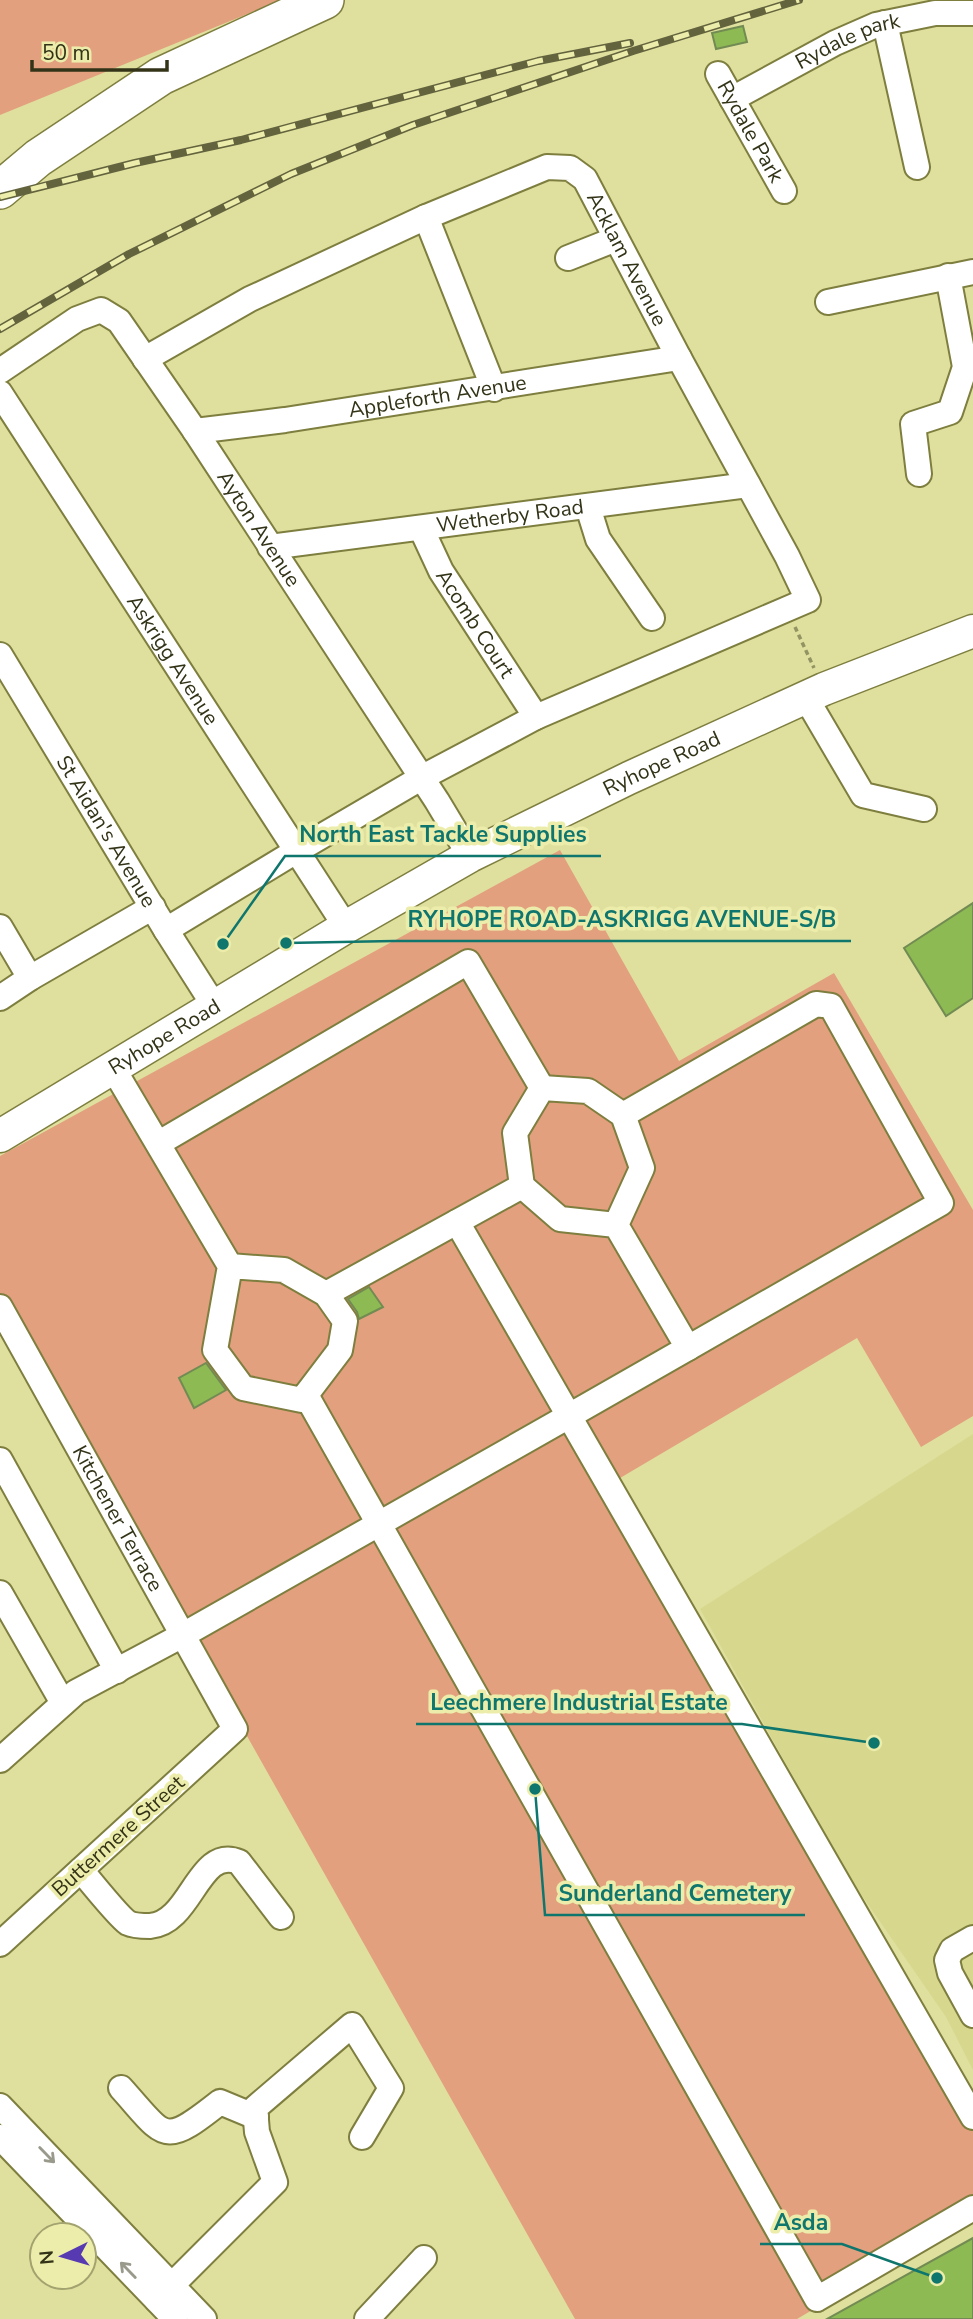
<svg xmlns="http://www.w3.org/2000/svg" width="973" height="2319" font-family="'Nunito Sans',sans-serif">
<rect width="100%" height="100%" fill="#dfe09e"/>
<!-- built -->
<polygon fill="#d7d88e" points="973,1434 973,2070 946,2017 849,1877 700,1609"/>
<!-- green -->
<g fill="#e2a07e">
<polygon points="0,0 282,0 0,115"/>
<polygon points="560,850 679,1061 834,973 973,1210 973,1416 921,1447 857,1338 615,1481 973,2097 973,2215 797,2319 575,2319 0,1297 0,1156"/>
</g>
<!-- building -->
<g fill="#8eba53" stroke="#728b53" stroke-width="2">
<polygon points="743,26 747,42 716,49 712,33"/>
<polygon points="973,903 973,998 946,1016 904,948"/>
<polygon points="369,1287 383,1307 359,1319 357,1312 348,1299"/>
<polygon points="206,1363 226,1390 194,1408 179,1378"/>
<polygon points="973,2238 973,2319 827,2319"/>
</g>
<g fill="none" stroke-linecap="round" stroke-linejoin="round">
<!-- minor casing -->
<g stroke="#7e7e3f" stroke-width="28">
<g id="minor">
<polyline points="885,23 917,167"/>
<path id="s1" d="M718,74L784,191"/>
<path id="s2" d="M732,99L835,43L876,25L935,13H973"/>
<polyline points="426,217 494,389"/>
<polyline points="568,258 616,239"/>
<polyline points="828,302 973,272"/>
<path id="s3" d="M145,359L250,299L426,217L547,167L570,168L585,179L679,358L787,556L808,600L536,717L421,778L298,850L166,930"/>
<path id="s4" d="M0,371L77,319L101,310L119,321L195,431L437,801L470,856"/>
<path id="s5" d="M0,393L346,927"/>
<path id="s6" d="M195,431L285,420L679,358"/>
<polyline points="919,474 913,424 950,412 965,367 948,276"/>
<polyline points="588,507 598,539 652,618"/>
<path id="s7" d="M421,528L441,571L536,717"/>
<path id="s8" d="M270,547L748,485"/>
<path id="s9" d="M0,655L166,930L215,1007"/>
<polyline points="806,698 863,795 924,809"/>
<polyline points="0,927 30,978"/>
<polyline points="0,998 30,978 153,907"/>
<polyline points="113,1068 230,1266 215,1350 243,1388 302,1400 340,1350 345,1321 326,1294 284,1270 230,1266"/>
<polyline points="623,1115 816,1004 831,1006 941,1203 688,1348"/>
<polyline points="159,1143 468,962 542,1088"/>
<polyline points="457,1222 569,1416 688,1348 616,1225 560,1219 522,1186 515,1133 542,1088 588,1091 623,1115 642,1168 616,1225"/>
<polyline points="326,1294 522,1186"/>
<path id="s10" d="M0,1307L235,1729L0,1944"/>
<polyline points="306,1395 817,2299 973,2208"/>
<polyline points="0,1460 117,1671"/>
<polyline points="0,1593 63,1703"/>
<polyline points="0,1760 76,1692 183,1635 569,1416 973,2117"/>
<path d="M81,1870C90,1881 119,1917 128,1923C134,1926 144,1926 150,1926C192,1923 198,1845 239,1862L281,1917"/>
<polyline points="973,1938 952,1950 947,1960 950,1973 973,2015"/>
<path d="M121,2088C166,2138 162,2148 220,2102L256,2117"/>
<polyline points="0,2106 204,2319"/>
<polyline points="0,2137 175,2319"/>
<polyline points="157,2300 275,2182 257,2132 255,2108 352,2025 391,2088 362,2137"/>
<polyline points="367,2319 424,2258"/>
</g>
</g>
<!-- major casing -->
<g stroke="#7e7e3f" stroke-width="35">
<g id="major">
<path id="s11" d="M0,1136L346,927L470,856L629,778L824,689L973,631"/>
</g>
</g>
<!-- highway casing -->
<g stroke="#7e7e3f" stroke-width="40">
<polyline id="highway" points="0,190 38,158 161,76 325,0"/>
</g>
<!-- path -->
<polyline stroke="#939463" stroke-width="3.5" stroke-dasharray="5 3.5" stroke-linecap="butt" points="795,627 814,668"/>
<!-- minor -->
<use href="#minor" stroke="#fff" stroke-width="24"/>
<!-- major -->
<use href="#major" stroke="#fff" stroke-width="32"/>
<!-- highway -->
<use href="#highway" stroke="#fff" stroke-width="37"/>
<!-- rail casing -->
<g stroke="#63643e" stroke-width="8">
<g id="rail">
<polyline points="0,197 135,163 241,140 538,61 630,43"/>
<polyline points="0,329 129,254 291,174 413,125 633,51 799,0"/>
</g>
</g>
<!-- rail -->
<use href="#rail" stroke="#ededab" stroke-width="5" stroke-dasharray="16" stroke-linecap="butt"/>
</g>
<!-- one-way arrows -->
<defs><path id="oneway-shaft" d="M-6 0H5M1.5-3L5.5 0L1.5 3" fill="none" stroke-width="1.6" stroke-linecap="round" stroke-linejoin="round" transform="scale(1.75)"/></defs>
<g stroke="#99998c">
<use href="#oneway-shaft" transform="translate(47 2155) rotate(46)"/>
<use href="#oneway-shaft" transform="translate(128 2270) rotate(-134)"/>
</g>
<g text-anchor="middle" stroke-width="7" stroke-linejoin="round" paint-order="stroke">
<!-- street labels -->
<g font-size="21" fill="#333318" stroke="#ededab">
<text dy="7" stroke="none"><textPath href="#s2" startOffset="130">Rydale park</textPath></text>
<text dy="7" stroke="none"><textPath href="#s1" startOffset="66">Rydale Park</textPath></text>
<text dy="7" stroke="none"><textPath href="#s3" startOffset="578">Acklam Avenue</textPath></text>
<text dy="7" stroke="none"><textPath href="#s6" startOffset="245">Appleforth Avenue</textPath></text>
<text dy="7" stroke="none"><textPath href="#s8" startOffset="242">Wetherby Road</textPath></text>
<text dy="7" stroke="none"><textPath href="#s4" startOffset="390">Ayton Avenue</textPath></text>
<text dy="7" stroke="none"><textPath href="#s7" startOffset="110">Acomb Court</textPath></text>
<text dy="7" stroke="none"><textPath href="#s5" startOffset="318">Askrigg Avenue</textPath></text>
<text dy="7" stroke="none"><textPath href="#s11" startOffset="760">Ryhope Road</textPath></text>
<text dy="7" stroke="none"><textPath href="#s9" startOffset="206">St Aidan's Avenue</textPath></text>
<text dy="7" stroke="none"><textPath href="#s11" startOffset="192">Ryhope Road</textPath></text>
<text dy="7" stroke="none"><textPath href="#s10" startOffset="242">Kitchener Terrace</textPath></text>
<text transform="translate(118 1836) rotate(-42)" y="7">Buttermere Street</text>
</g>
</g>
<!-- callouts -->
<path fill="none" stroke="#0f766e" stroke-width="2.5" d="M223 944L285 856H601M286 943L394 941H851M874 1743L742 1724H416M535 1789L545 1915H805M937 2278L842 2244H760"/>
<g fill="#0f766e" stroke="#ededab" stroke-width="2.5">
<circle cx="223" cy="944" r="7"/>
<circle cx="286" cy="943" r="7"/>
<circle cx="874" cy="1743" r="7"/>
<circle cx="535" cy="1789" r="7"/>
<circle cx="937" cy="2278" r="7"/>
</g>
<g font-size="23" text-anchor="middle" font-weight="bold" fill="#0f766e" stroke="#ededab" stroke-width="7" stroke-linejoin="round" paint-order="stroke">
<text x="443" y="842">North East Tackle Supplies</text>
<text x="622" y="927">RYHOPE ROAD-ASKRIGG AVENUE-S/B</text>
<text x="579" y="1710">Leechmere Industrial Estate</text>
<text x="675" y="1901">Sunderland Cemetery</text>
<text x="801" y="2230">Asda</text>
</g>
<!-- north arrow -->
<g transform="translate(63 2256) rotate(265)"><circle r="33" fill="#ededab" stroke="#a3a370" stroke-width="2"/>
<path d="M0-5L12 26L0 18L-12 26Z" fill="#5739b1"/>
<text y="-10" font-size="19" font-weight="bold" text-anchor="middle" fill="#333318">N</text>
</g>
<!-- scale -->
<path d="M32 60v10h135v-10" fill="none" stroke="#333318" stroke-width="3.5"/>
<text x="42" y="60" font-size="21" fill="#333318" stroke="#ededab" stroke-width="5" paint-order="stroke">50 m</text>
</svg>
